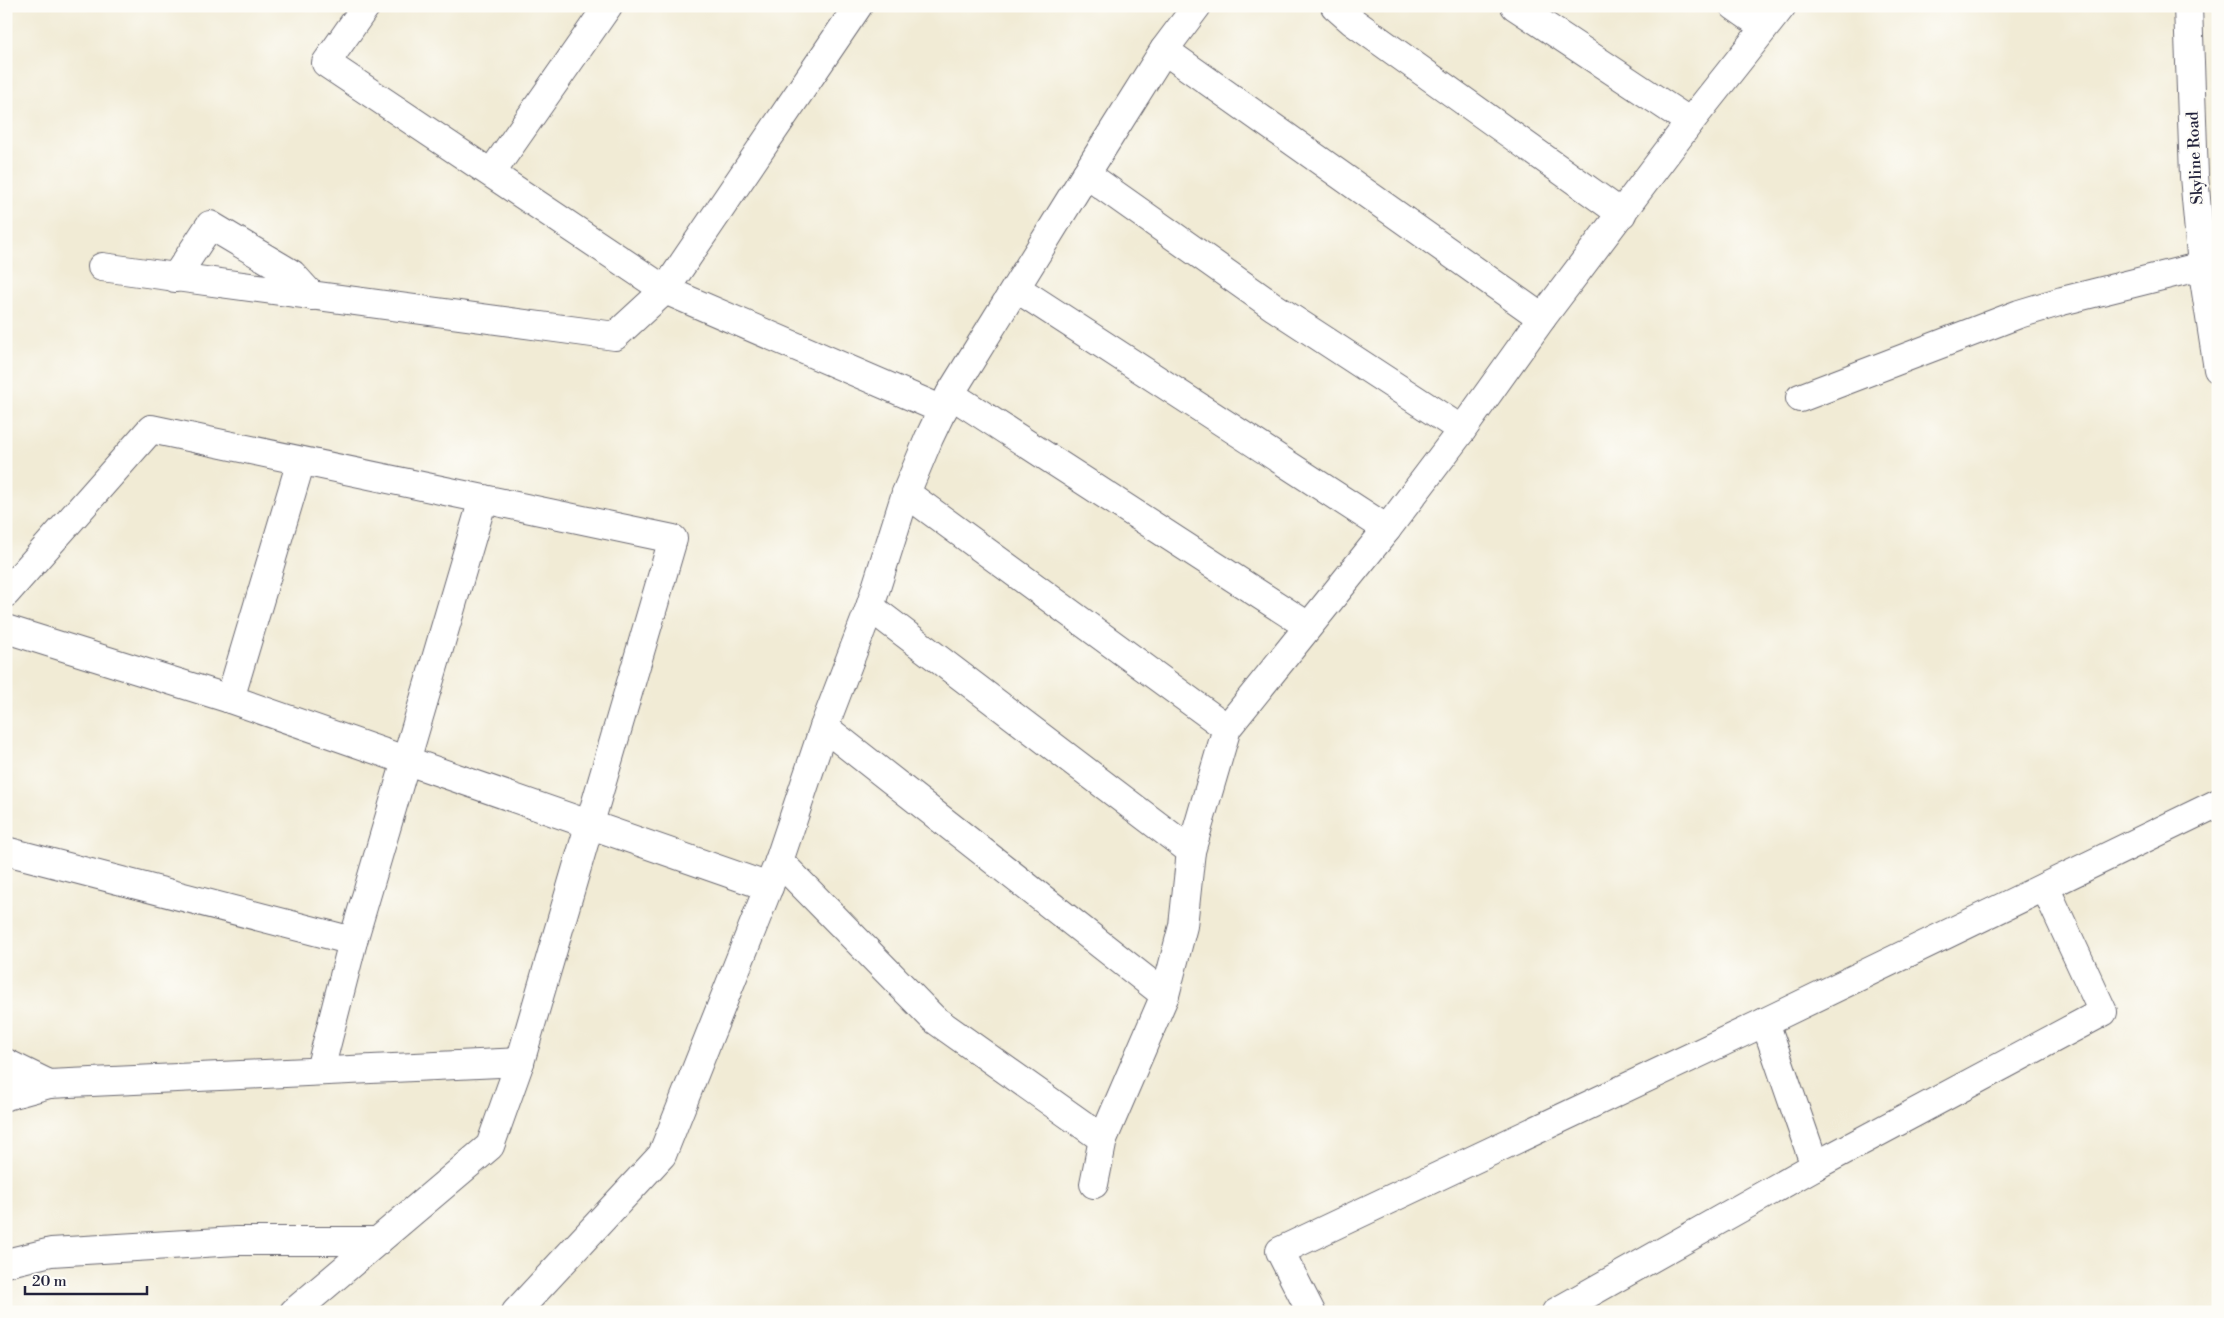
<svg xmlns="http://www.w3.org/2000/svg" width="2224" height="1318" font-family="'Libre Bodoni',serif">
<rect width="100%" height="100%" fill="#fdfcf7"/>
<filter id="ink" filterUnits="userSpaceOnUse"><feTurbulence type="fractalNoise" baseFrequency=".02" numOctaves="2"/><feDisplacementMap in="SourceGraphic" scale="10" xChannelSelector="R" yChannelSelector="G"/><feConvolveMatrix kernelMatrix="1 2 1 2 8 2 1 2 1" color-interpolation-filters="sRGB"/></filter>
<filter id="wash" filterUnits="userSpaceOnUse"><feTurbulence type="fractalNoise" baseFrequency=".0096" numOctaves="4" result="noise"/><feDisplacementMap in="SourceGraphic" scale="20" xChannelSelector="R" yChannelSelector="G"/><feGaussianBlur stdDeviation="1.12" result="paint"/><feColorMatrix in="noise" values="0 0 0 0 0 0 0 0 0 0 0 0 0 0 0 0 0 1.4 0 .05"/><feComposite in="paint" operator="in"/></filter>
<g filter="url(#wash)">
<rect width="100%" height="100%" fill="#f1ebd5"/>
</g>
<g filter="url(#ink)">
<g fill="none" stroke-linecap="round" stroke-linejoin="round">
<!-- street casing -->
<g stroke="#6a6871" stroke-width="30">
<g id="street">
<polyline points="366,6 326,63 665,290 943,410"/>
<polyline points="1335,6 1352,21 1622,214"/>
<polyline points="1515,6 1690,122"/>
<polyline points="1734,6 1764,27"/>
<polyline points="1164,50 1542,318"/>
<polyline points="492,172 608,6"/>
<polyline points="1086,174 1274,307 1462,430"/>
<polyline points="102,267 615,336 665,290 858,6"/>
<polyline points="175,278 210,225 292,274 312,296"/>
<polyline points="1016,288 1387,529"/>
<polyline points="950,394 1308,626"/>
<polyline points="1800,398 2019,314 2062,301 2202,266"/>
<polyline points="906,493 1227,728"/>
<polyline points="6,593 151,429 673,539 520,1062 490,1146 294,1312"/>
<polyline points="870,607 1191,851"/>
<polyline points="6,629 230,699 769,887"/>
<polyline points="230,699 301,461"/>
<polyline points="824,727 1165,995"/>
<polyline points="6,851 353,941"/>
<polyline points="779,861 934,1019 1103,1139"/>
<polyline points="1765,1022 1815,1166"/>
<polyline points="6,1063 49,1084 520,1062"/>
<polyline points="320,1070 353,941 483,499"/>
<polyline points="6,1096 49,1084"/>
<polyline points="1094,1184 1103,1139 1165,995 1183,926 1191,851 1227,728 1387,529 1462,430 1542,318 1690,122 1782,6"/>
<polyline points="6,1263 51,1252 237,1241 378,1241"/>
<polyline points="516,1312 662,1155 779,861 824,727 870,607 906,493 929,438 950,394 1086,174 1164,50 1197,6"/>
<polyline points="1311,1312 1280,1251 1765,1022 2218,803"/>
<polyline points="1556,1312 1815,1166 2103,1012 2045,887"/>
</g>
</g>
<!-- secondary casing -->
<g stroke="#6a6871" stroke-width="30">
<polyline id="secondary" points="2188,6 2194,176 2202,266 2218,369"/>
</g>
<!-- street -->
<use href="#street" stroke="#fff" stroke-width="28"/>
<!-- secondary -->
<use href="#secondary" stroke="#fff" stroke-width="28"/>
</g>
</g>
<g text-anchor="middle" stroke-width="4.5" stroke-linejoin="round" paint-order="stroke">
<!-- street labels -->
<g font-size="16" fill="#22223b" stroke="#fdfcf7">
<text transform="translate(2194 158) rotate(-93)" y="6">Skyline Road</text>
</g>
</g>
<!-- margin -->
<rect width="2224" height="1318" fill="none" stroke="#fdfcf7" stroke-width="25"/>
<!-- scale -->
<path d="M25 1286v8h122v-8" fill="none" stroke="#22223b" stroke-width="2.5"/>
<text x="32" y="1286" font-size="15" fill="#22223b" stroke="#fdfcf7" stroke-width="4" paint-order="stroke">20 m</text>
</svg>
